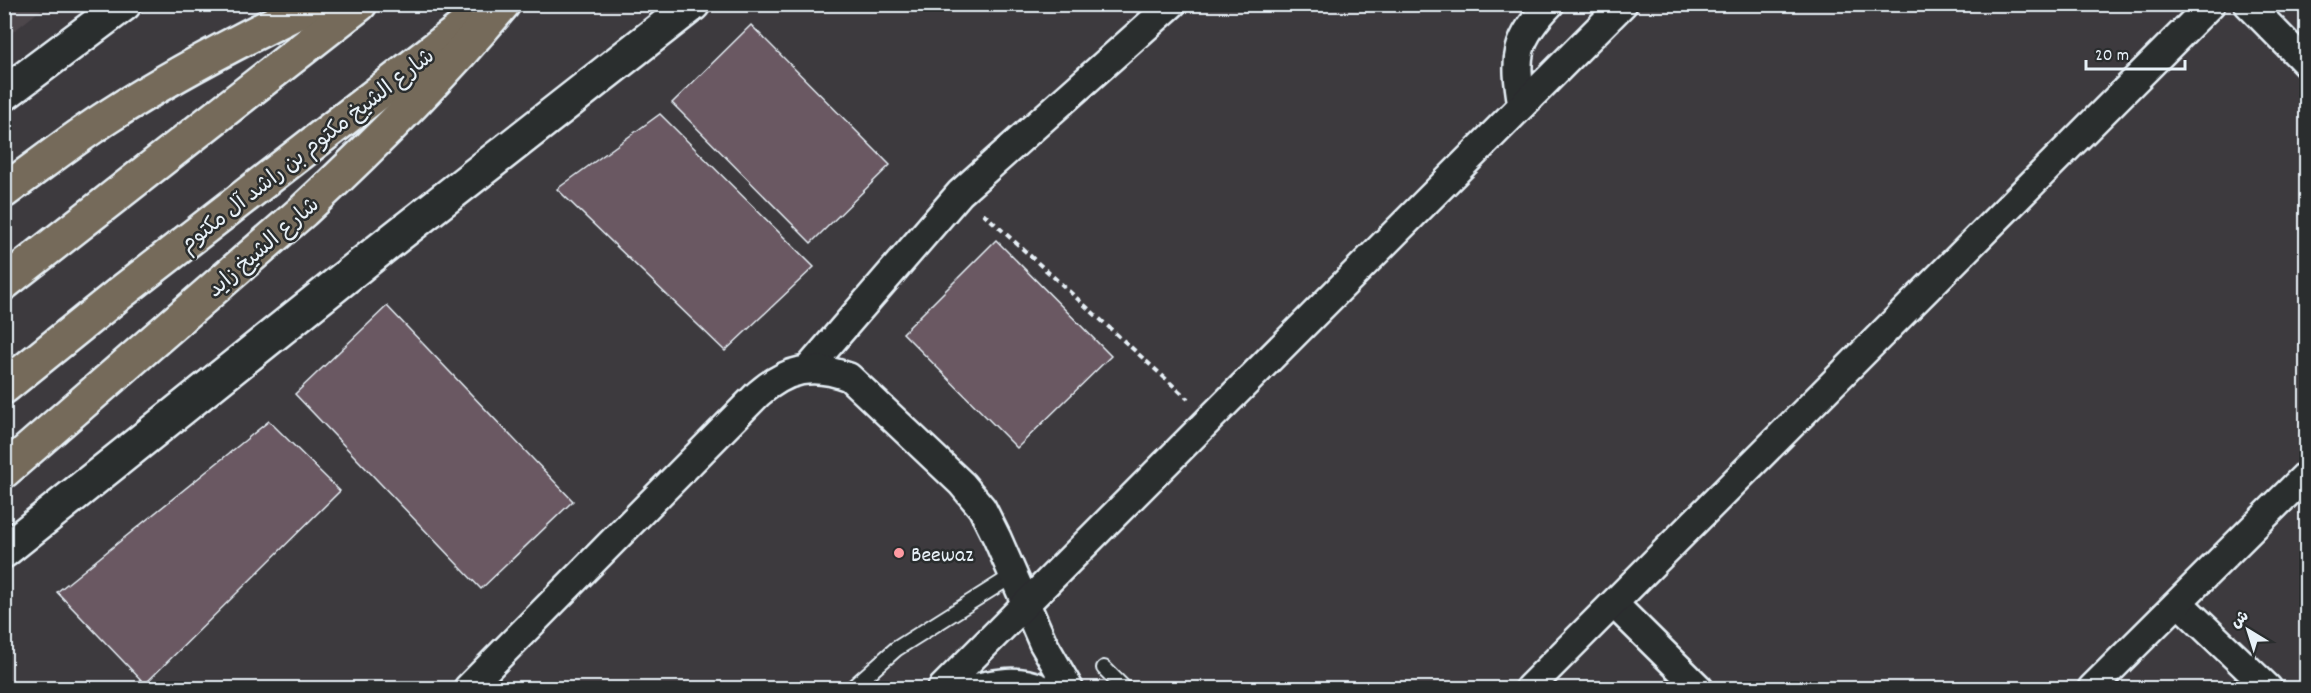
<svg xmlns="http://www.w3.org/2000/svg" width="2311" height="693" font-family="Dekko,'Playpen Sans Arabic',sans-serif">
<rect width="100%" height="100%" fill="#3d3a3e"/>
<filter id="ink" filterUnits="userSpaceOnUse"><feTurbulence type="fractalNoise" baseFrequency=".0167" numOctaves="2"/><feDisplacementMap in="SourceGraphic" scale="12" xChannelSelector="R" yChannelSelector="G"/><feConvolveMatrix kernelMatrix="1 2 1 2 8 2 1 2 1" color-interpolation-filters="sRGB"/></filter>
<g filter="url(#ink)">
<!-- built -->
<polygon fill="#4d464c" points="5,4 47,4 47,5 5,38"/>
<!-- building -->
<g fill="#6a5962" stroke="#e8f1f8" stroke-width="1.5">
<polygon points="751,25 890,165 811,243 672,103"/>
<polygon points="660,114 814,267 725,351 557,189"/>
<polygon points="996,240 1111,356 1017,448 903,333"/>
<polygon points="387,306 573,501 481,589 295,394"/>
<polygon points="269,421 340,491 145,684 57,592"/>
</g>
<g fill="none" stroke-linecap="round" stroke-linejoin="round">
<!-- lane casing -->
<g stroke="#e8f1f8" stroke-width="18">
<g id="lane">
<polyline points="1104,668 1124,688"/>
<polyline points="852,688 896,649 1012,576"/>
</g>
</g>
<!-- street casing -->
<g stroke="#e8f1f8" stroke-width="32">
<g id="street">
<polyline points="2248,4 2306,63"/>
<path d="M1522,105C1514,57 1515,40 1550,4"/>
<polyline points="808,369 960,193 1172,4"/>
<polyline points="2179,603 2268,688"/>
<polyline points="1614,604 1699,688"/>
<path d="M468,688L758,394C787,369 812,363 849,377L962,484L982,508L997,538L1043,643L1069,688"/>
<polyline points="942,688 1623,4"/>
<path d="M974,688C996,683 1018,678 1040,688"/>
<polyline points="1529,688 2211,4"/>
<polyline points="2092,688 2306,475"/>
</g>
</g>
<!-- secondary casing -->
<g stroke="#e8f1f8" stroke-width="38">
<g id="secondary">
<polyline points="4,94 124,4"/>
<polyline points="4,551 387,244 693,4"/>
</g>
</g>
<!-- primary casing -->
<g stroke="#e8f1f8" stroke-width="38">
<g id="primary">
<path d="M4,191C39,166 73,139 109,116C174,74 243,38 314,4"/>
<polyline points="4,283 360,4"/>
<polyline points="4,387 119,294 463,27"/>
<path d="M4,471L303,211C373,146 441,78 503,4"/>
</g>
</g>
<!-- path -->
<polyline stroke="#e8f1f8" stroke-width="4" stroke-dasharray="6 4.5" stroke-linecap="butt" points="983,213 1188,399"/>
<!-- lane -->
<use href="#lane" stroke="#2a2d2e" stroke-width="14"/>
<!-- street -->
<use href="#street" stroke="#2a2d2e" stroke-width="27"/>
<!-- secondary -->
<use href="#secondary" stroke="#2a2d2e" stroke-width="33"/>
<!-- primary -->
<use href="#primary" stroke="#746a5a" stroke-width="33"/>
</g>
</g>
<!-- markers -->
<circle fill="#ff9aa2" stroke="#2a2d2e" stroke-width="2" cx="899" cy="553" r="6"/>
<g text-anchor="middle" stroke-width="5" stroke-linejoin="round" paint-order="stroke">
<!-- street labels -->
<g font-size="22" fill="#e8f1f8" stroke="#2a2d2e">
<text transform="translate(306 149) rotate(-38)" y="8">شارع الشيخ مكتوم بن راشد آل مكتوم</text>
<text transform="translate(262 246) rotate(-41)" y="8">شارع الشيخ زايد</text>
</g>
<!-- poi labels -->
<g font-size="22" fill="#e8f1f8" stroke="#2a2d2e" text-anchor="start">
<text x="911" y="561">Beewaz</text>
</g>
</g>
<!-- margin -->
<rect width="2311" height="693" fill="none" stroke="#2a2d2e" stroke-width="24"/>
<rect x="12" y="12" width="2287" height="669" fill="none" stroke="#e8f1f8" stroke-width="2" filter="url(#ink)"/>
<!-- north arrow -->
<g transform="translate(2248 630) rotate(322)" stroke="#2a2d2e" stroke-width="4.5" paint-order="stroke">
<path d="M0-4.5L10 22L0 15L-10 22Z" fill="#e8f1f8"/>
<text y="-9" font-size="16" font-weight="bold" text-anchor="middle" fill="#e8f1f8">ش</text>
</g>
<!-- scale -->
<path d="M2086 60v9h99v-9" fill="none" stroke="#e8f1f8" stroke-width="3"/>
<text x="2095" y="60" font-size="18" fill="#e8f1f8" stroke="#2a2d2e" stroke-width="4.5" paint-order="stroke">20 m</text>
</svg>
